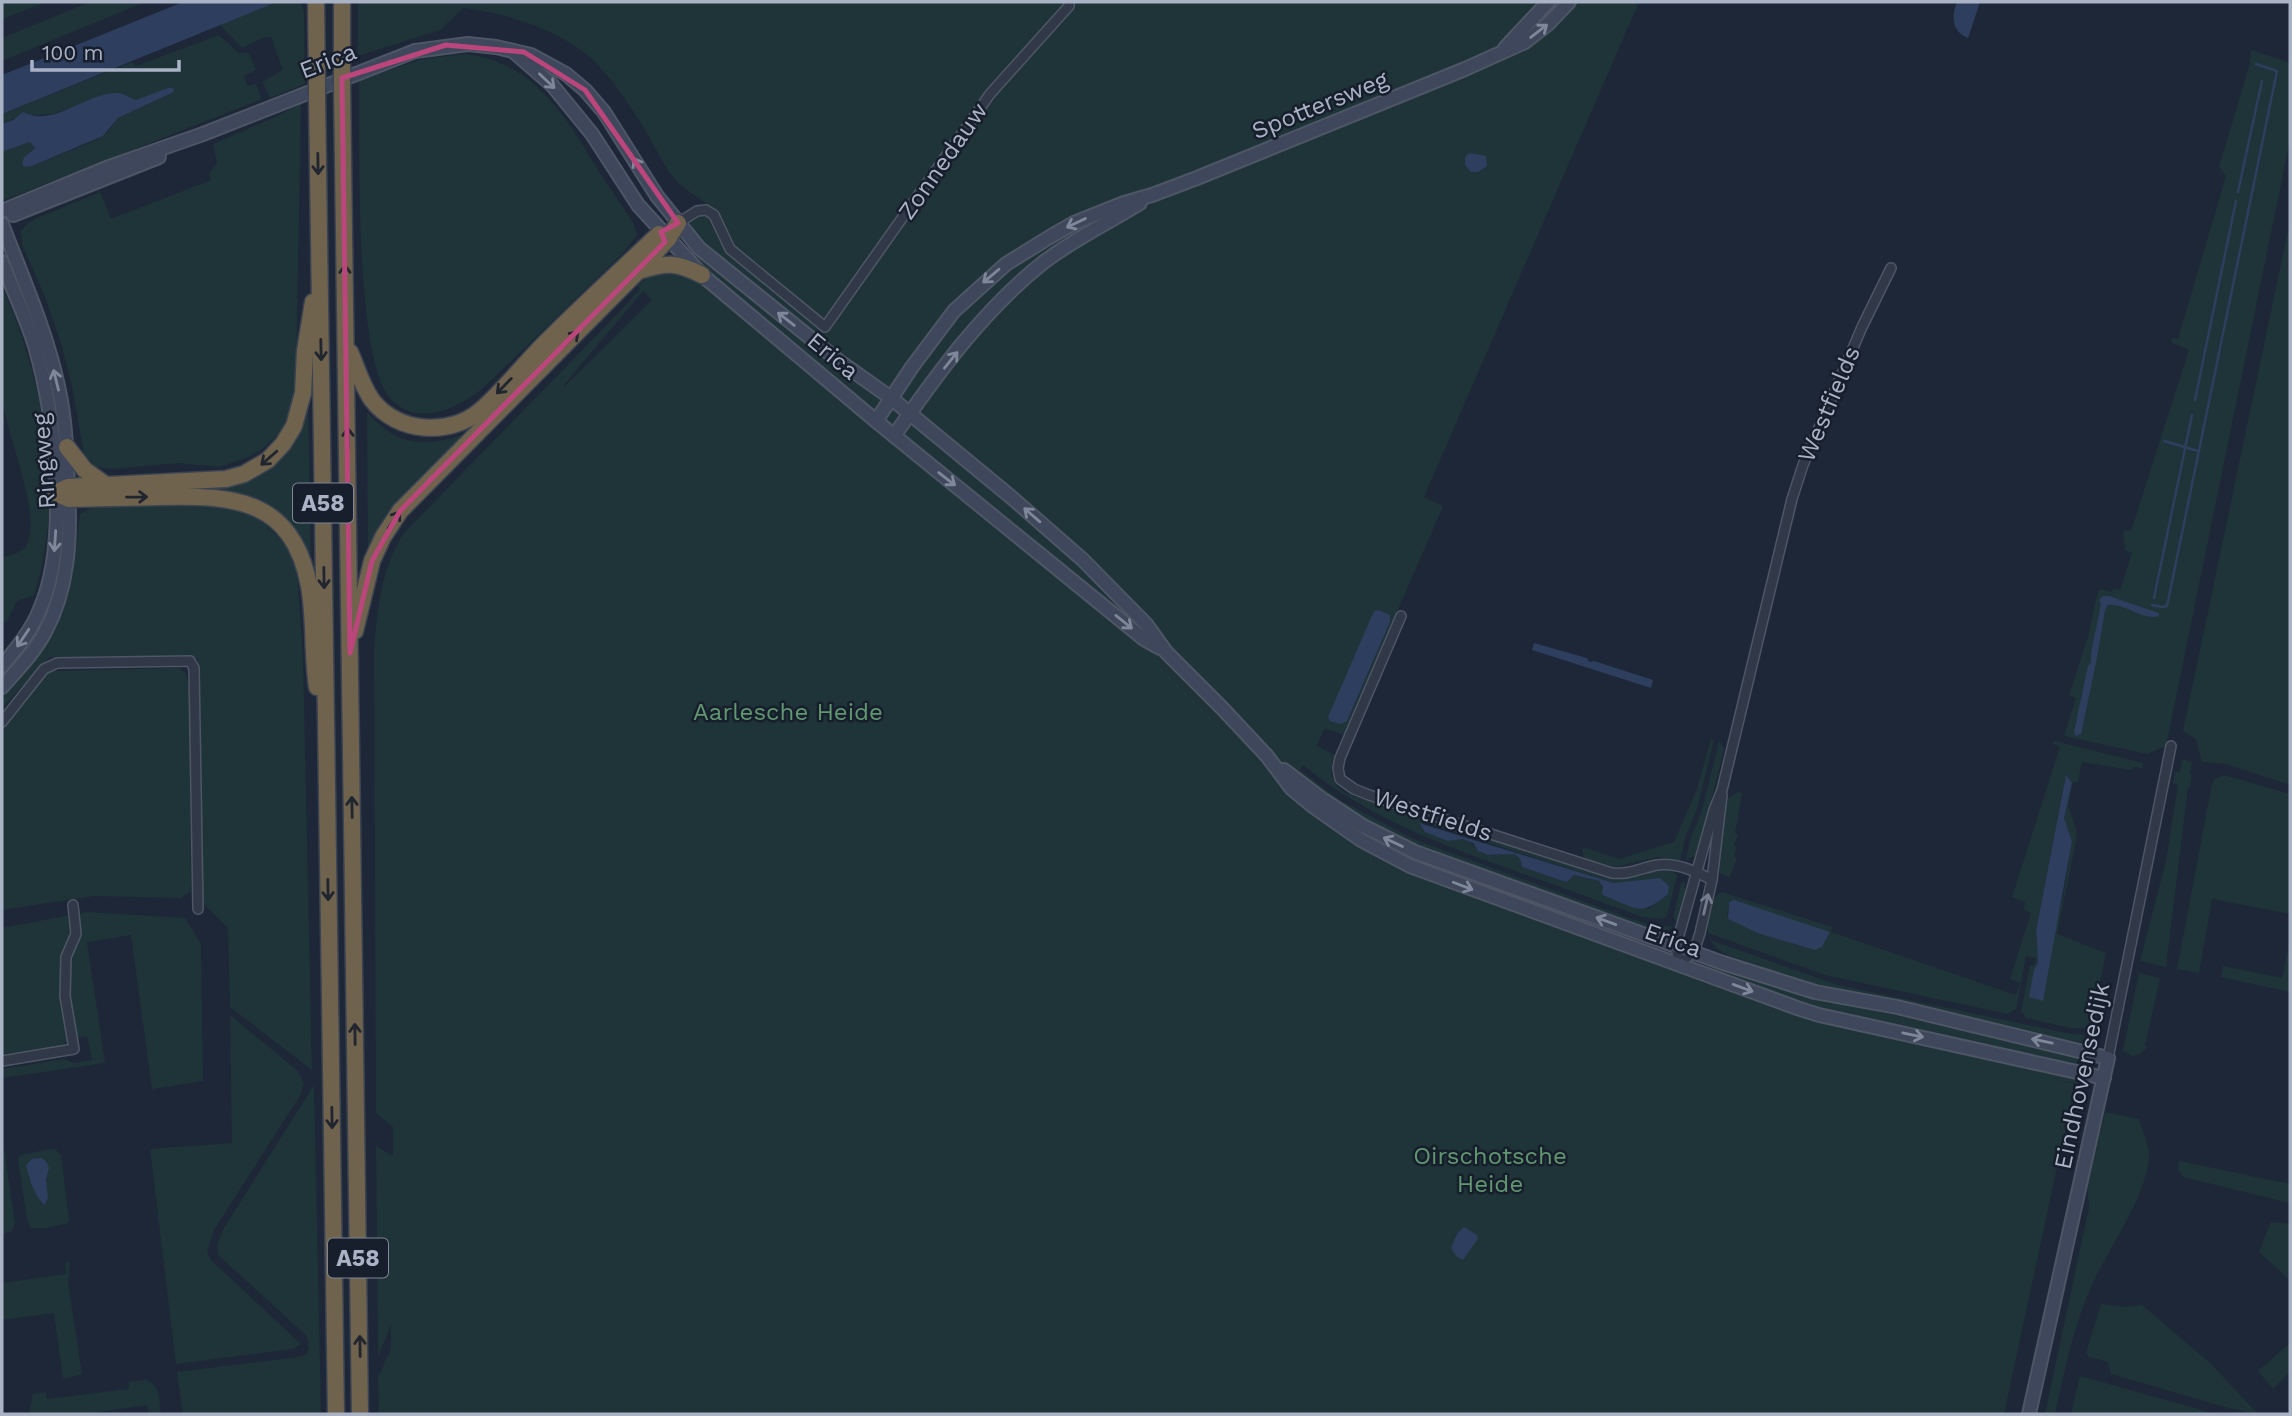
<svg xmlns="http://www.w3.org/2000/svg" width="2292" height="1416" font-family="'Work Sans',sans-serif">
<rect width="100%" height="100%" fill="#1d2737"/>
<!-- green -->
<g fill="#1f3438" fill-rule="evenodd">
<polygon points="7,2 46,2 2,19 2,4"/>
<polygon points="90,2 145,2 2,61 2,38"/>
<polygon points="277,2 301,2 304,13 305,84 270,98 262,82 283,70 271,37 265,37 242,48 219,24"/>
<path d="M358,2H1639L1424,497L1443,506L1344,734L1324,729L1317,746L1335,755C1328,772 1331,784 1347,794L1612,878C1634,880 1654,864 1675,873L1677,876L1667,916L1662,919L1642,917C1597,900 1552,884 1507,868C1432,841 1366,816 1303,765L1300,770L1340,800L1416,840L1629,918L1647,924L1674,927L1659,934L1403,843L1323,796L1351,838L1770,1001L2080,1078L2078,1084L2043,1076L2075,1084L2004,1414H379L378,1377L391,1349V1325L378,1357L376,1146L393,1156V1127L376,1113L374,649C378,607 381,568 404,533L622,309L640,289L637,285L656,273H679L705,245C699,236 687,230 692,218L698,216L709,217L717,232L724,225C709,198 693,199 674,178C662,164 654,144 644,128C629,104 612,78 592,59C560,30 504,12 463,8L440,30L358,56ZM643,291L652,300L565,386L564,385ZM1379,610L1390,615V622L1347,721ZM1418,824H1427L1451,831L1614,883L1668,894L1648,909L1604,889L1599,881L1574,875L1567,882L1563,881L1522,867L1520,859L1515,854C1505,853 1495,857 1485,854C1471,850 1474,833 1450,841Z"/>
<polygon points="219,35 239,53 249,53 256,70 244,76 247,86 256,84 261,97 260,100 2,201 2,152 30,142 35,147 24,157 29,167 32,166 92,142 106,134 118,118 168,95 173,88 136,100 114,93 53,114 19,116 2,124 2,114 132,62 136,66"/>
<polygon points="2251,50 2290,63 2290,140 2166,746 2147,754 2064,736 2076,698 2069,695 2088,637 2098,591 2102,589 2111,592 2114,588 2120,590 2132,553 2125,550 2123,530 2131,531 2189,350 2171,342 2172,338 2178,339 2226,176 2219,167 2250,63"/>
<path d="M464,54C535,61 566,118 600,173C611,189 622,206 633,222L637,235L623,253L481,390C455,409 417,428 390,398C354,357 360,142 359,80L423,59Z"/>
<polygon points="301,102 296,378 291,409 281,432 262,449 247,458 219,467 179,463 111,469 96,467 84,454 72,386 61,343 45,297 22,244 21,231 26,225 35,219 100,192 111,219 211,180 209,173 217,163 213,144 282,114"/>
<polygon points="2290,221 2290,785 2226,764 2202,762 2196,739 2183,731"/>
<path d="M2,286C43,379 66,493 35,592L33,596L17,601L8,620L2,623V558C11,554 25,553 28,542C40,505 5,434 2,394C0,359 2,322 2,286Z"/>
<polygon points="308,390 311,573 271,513 177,489 263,468"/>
<path d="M367,412C398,447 426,448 468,433L390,509L368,551Z"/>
<path d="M129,505H220L245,511L259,518L281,540L292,556L297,572L303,656L312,1070L230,1007L228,928L203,903L198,658L50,657L2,708V691C17,673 35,656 49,636C73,603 75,553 80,514L95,506Z"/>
<path d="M177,668C188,671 187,679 189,689L191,891L180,898L94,896L2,910V725L45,673L50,671Z"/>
<polygon points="1711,739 1714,740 1697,809 1685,838 1680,860 1658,857 1615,867 1584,858 1582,847 1619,859 1674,842 1697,789"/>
<polygon points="1719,741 1724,749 1700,847 1696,855 1686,860 1690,840 1702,810"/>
<path d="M2054,741L2143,763V768L2134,767L2130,770L2082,762L2078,782H2073L2068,806L2076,829V841L2057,934L2106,953L2090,1028H2070L2026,1018L2021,1011L2030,965L2034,966L2036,958L2026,956L2016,1009L2008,1014L1825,975L1708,933C1706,919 1708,898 1722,892L1832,927L1831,932L2016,995L2020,983L2010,979L2031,913L2024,910L2025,902L2012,897L2060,747L2053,744ZM2066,776L2072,783L2064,818L2072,841L2064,892L2052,939L2034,970L2038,962L2036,931ZM1729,902L1815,950L1760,934L1727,916Z"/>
<polygon points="2182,759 2192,762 2190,774 2192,775 2190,787 2188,787 2166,967 2140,961 2166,861 2178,785 2173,783 2175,772 2180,772"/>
<polygon points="2224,775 2290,794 2290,914 2212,899 2199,973 2177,969 2212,784 2215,779"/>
<polygon points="1302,787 1356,825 1654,941 1653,946 1530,902 1482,890 1427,870 1358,835"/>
<polygon points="1738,792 1742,793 1735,833 1738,835 1734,845 1737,847 1734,856 1737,858 1729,878 1720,873 1717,862 1728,798"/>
<polygon points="1684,880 1686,895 1677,923 1673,917 1681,884"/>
<polygon points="86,912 185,918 201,944 203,1081 152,1089 131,935 87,942 105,1063 2,1078 2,1069 64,1059 74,1063 92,1060 87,1036 71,1039 60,1046 2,1054 2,928"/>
<polygon points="1710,940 1838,985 2066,1033 2083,1035 2088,1039 2087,1043 2064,1040 1818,986 1728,955 1717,949"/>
<polygon points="2290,940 2290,992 2221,977 2223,966 2282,978"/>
<polygon points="1712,961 1838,1003 2078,1055 2077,1064 1859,1017 1815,1011 1708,970"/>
<polygon points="2139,973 2160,978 2145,1046 2147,1047 2140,1054 2133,1056 2123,1051"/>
<polygon points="230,1015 298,1071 304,1083 301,1094 214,1230 207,1251 211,1260 301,1344 293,1349 176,1364 150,1149 232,1143"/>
<polygon points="314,1085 321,1414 183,1414 177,1372 299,1357 305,1355 309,1349 307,1336 218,1255 217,1244 224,1228"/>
<path d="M2105,1112L2139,1119C2142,1130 2149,1145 2149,1156C2148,1196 2103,1256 2088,1294C2072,1332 2064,1374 2055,1414H2045L2089,1207L2087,1185Z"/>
<polygon points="2,1136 15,1223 12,1231 2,1234"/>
<path d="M50,1149H55L61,1155L69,1220L68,1223L46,1228H31L27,1220L18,1158L21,1155ZM49,1168L41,1203L28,1175Z"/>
<polygon points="2179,1161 2290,1184 2290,1203 2183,1177 2178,1170"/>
<polygon points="2271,1222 2290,1224 2290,1280 2259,1252"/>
<polygon points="65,1262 70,1262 68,1282 82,1374 63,1379 54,1313 2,1320 2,1283 66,1274"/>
<polygon points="2101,1304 2126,1307 2142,1305 2210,1363 2258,1414 2228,1408 2111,1374 2108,1362 2089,1357 2086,1353"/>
<polygon points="2290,1343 2290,1372 2273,1389 2258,1371"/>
<polygon points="2080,1376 2216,1414 2071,1414"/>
<path d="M145,1380C161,1384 159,1400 161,1414H149L147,1405L84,1414H29L33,1394L45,1392L47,1399L129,1389V1382Z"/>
</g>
<!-- water -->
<g fill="#2d3e5e">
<polygon points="183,2 277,2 2,114 2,75"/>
<path d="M1957,2H1980L1968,38C1952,32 1951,16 1957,2Z"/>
<path d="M168,88H173L174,92L118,118L103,136L32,166L25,167L22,164L24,157L35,148L30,142L2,152V124L13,120L23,112C52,128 85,94 115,93C123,92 129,98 136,100Z"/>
<polygon points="1469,153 1486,156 1487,166 1478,172 1471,172 1465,165 1465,157"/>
<path d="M2103,596H2109L2159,613V616C2141,621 2126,603 2108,605L2105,610L2097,658L2081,734L2076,736L2074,732L2088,666L2091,662V653L2101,604L2099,600Z"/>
<polygon points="1379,610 1390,615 1390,622 1347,721 1341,724 1330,721 1328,717 1374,611"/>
<polygon points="1534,643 1587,658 1589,662 1594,661 1653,680 1651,688 1532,650"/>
<polygon points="2066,775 2072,783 2064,818 2072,841 2043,1001 2029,997 2034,970 2038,962 2036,931"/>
<path d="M1419,823L1614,883L1660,878L1669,886L1668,894C1640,918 1636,908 1605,896L1602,894L1603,887L1599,881L1574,875L1567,882L1563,881L1522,867L1520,859L1515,854L1488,855L1478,851L1473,843L1462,839L1448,841L1425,832Z"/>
<polygon points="1734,900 1830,932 1822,947 1815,950 1760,934 1728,919 1729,902"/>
<path d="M41,1158L46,1161L49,1168L46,1180L48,1198L44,1205C34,1195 29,1178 26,1165L32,1159Z"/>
<polygon points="1464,1227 1477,1235 1478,1239 1463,1260 1456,1256 1451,1248 1457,1234"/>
</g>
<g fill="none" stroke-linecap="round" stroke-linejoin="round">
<!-- stream -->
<g stroke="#2d3e5e" stroke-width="2.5">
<polyline points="2238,192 2262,81"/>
<polyline points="2195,400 2236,201"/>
<polyline points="2164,441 2198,451"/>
<polyline points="2154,598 2192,415"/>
<polyline points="2152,605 2162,607 2167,606 2277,71 2256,64"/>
</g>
<!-- street casing -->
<g stroke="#4e5666" stroke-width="12">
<g id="street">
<polyline points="678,223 697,211 706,210 714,215 730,249 825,327 990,94 1069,6 1069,2"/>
<path d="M1401,616L1340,758L1338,768L1340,779L1354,789L1369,795L1612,873C1629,875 1641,868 1657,865C1676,862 1696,871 1712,880"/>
<polyline points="2,722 44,669 57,663 190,661 194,668 198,909"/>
<polyline points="1679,964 1676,946 1714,810 1722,790 1792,499 1803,465 1862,327 1891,268"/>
<polyline points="1679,964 1694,952 1700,933 1712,880 1722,795"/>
<polyline points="2108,1058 2171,746"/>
<polyline points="2,1061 74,1049 65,996 66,957 76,934 73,905"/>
</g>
</g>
<!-- secondary casing -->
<g stroke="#4e5666" stroke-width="16">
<g id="secondary">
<polyline points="1505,48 1548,2"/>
<polyline points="514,52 552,85 592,134 638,205 702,275 876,421 1144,639 1160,648"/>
<polyline points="2,211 109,167 203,134 415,51 468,44 496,47 531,55 566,74 585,90 604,112 657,196 699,248 839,361 891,398 1011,497 1083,560 1146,624 1166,652 1222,708 1267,756 1291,788 1314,807 1361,840 1410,866 1797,1008 1819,1015 2104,1078"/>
<polyline points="13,215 159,157"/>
<path d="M2,224C22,277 46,330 58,386C66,421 67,456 68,492C71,540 68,589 45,632C34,653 17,670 2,687"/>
<path d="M2,262C13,290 26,317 35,346C55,416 70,541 40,609C32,630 16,649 2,666"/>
<polyline points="876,421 912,367 954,311 1006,264 1048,238 1074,223 1124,203 1152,195 1197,178 1465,69 1525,42 1548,24 1569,2"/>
<path d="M894,436C937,374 984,309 1044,262C1074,239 1108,223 1140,203"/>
<polyline points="1284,770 1322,799 1363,826 1415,852 1723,963 1815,992 1897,1007 2108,1058 2029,1414"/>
</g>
</g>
<!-- highway casing -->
<g stroke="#3b4352" stroke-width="19">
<g id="highway">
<polyline points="316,2 317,82"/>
<polyline points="342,2 342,72"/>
<polyline points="342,85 360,1414"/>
<polyline points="317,96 336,1414"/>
<path d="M639,271C667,262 676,262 702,275"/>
<path d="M350,352C357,368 362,386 372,400C397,433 450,437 481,410C506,388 527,360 551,337C586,302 623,268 659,234"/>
<polyline points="67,447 85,470 106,485"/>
<path d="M55,493L69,499C99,498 129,498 159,497C234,495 293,499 309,586C315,618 312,654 317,687"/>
<polyline points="55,493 68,487 226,479 244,474 268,460 283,444 294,426 303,393 305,351 313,302"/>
<polyline points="355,631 372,561 383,537 400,511 637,272 668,239 678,223"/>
</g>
</g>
<!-- street -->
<use href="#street" stroke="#313948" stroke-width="9"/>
<!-- secondary -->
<use href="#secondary" stroke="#3e475b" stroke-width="12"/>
<!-- highway -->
<use href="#highway" stroke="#6f634d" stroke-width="16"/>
<!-- highway-bridge casing -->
<g stroke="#3b4352" stroke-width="19" stroke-linecap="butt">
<g id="highway-bridge">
<polyline points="342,72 342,85"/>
<polyline points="317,82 317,96"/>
</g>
</g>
<!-- highway-bridge -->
<use href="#highway-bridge" stroke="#6f634d" stroke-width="16"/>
</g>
<!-- one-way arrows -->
<defs><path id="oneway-shaft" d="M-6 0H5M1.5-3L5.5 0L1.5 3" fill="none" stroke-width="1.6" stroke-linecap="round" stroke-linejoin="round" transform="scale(1.75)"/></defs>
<g stroke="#7f889b">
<use href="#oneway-shaft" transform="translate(1539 31) rotate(-38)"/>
<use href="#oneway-shaft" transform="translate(547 81) rotate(43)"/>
<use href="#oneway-shaft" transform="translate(639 167) rotate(-122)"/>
<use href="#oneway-shaft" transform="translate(1076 223) rotate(155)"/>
<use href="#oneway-shaft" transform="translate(991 276) rotate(140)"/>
<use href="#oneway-shaft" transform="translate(786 319) rotate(-142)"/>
<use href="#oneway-shaft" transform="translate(951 360) rotate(-51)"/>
<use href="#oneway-shaft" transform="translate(56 380) rotate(-104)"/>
<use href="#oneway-shaft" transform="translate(947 479) rotate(38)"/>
<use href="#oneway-shaft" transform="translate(1032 515) rotate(-139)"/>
<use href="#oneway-shaft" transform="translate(55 541) rotate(94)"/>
<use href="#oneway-shaft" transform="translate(1124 622) rotate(39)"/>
<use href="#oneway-shaft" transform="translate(23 638) rotate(124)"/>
<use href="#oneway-shaft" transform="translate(1393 842) rotate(-155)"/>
<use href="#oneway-shaft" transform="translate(1463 886) rotate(21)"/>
<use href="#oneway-shaft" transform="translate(1606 921) rotate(-160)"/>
<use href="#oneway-shaft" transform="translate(1743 988) rotate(20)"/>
<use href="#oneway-shaft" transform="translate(1913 1035) rotate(12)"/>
<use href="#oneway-shaft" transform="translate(2042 1041) rotate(-168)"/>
</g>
<g stroke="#20252f">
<use href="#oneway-shaft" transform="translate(318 164) rotate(89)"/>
<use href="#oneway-shaft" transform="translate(345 275) rotate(-91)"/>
<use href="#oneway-shaft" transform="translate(571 339) rotate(-45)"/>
<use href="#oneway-shaft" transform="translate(321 350) rotate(89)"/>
<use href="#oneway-shaft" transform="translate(504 386) rotate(134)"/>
<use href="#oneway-shaft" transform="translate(348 438) rotate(-91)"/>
<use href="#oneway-shaft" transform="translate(269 458) rotate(139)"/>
<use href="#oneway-shaft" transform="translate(137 497) rotate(-1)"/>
<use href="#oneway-shaft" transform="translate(394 520) rotate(-55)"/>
<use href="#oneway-shaft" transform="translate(324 578) rotate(89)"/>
<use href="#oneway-shaft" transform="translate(352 807) rotate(-91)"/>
<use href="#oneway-shaft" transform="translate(328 890) rotate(89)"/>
<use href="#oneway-shaft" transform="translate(355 1034) rotate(-91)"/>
<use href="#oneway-shaft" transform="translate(332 1118) rotate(89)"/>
<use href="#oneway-shaft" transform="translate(360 1346) rotate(-91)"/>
</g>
<use stroke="#747c8d" href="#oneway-shaft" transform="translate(1706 904) rotate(-77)"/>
<!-- marked area -->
<path fill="none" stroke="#bb467b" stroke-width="5" stroke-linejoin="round" d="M446,45L524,52L585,90L678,223L661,232L665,242L400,511L372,561L350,653L342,78Z"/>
<g text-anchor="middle" stroke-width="5" stroke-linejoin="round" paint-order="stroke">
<!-- shield labels -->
<g fill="#171e2c" stroke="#7e8697" stroke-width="2">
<rect x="293" y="483.5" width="60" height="39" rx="5"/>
<rect x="328" y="1238.5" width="60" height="39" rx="5"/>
</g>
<g font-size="23" font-weight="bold" fill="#aab3c5">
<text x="323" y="511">A58</text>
<text x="358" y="1266">A58</text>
</g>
<!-- street labels -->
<g font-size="24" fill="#aab3c5" stroke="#171e2c">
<text transform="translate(328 61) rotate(-21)" y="8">Erica</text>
<text transform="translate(1320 105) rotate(-22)" y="8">Spottersweg</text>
<text transform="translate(943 161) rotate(-55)" y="8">Zonnedauw</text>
<text transform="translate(833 356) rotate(40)" y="8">Erica</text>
<text transform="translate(1829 404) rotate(-67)" y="8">Westfields</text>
<text transform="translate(44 461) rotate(-94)" y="8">Ringweg</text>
<text transform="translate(1433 815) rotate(18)" y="8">Westfields</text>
<text transform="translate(1673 940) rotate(20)" y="8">Erica</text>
<text transform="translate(2082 1076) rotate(-78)" y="8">Eindhovensedijk</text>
</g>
<!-- park labels -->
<g font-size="24" fill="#619770" stroke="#171e2c">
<text x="788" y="720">Aarlesche Heide</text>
<text x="1490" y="1164">Oirschotsche<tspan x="1490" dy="28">Heide</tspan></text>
</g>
</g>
<!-- border -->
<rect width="2292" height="1416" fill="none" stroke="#aab3c5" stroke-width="7"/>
<!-- scale -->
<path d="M32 60v10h147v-10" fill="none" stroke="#aab3c5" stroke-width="3.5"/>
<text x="42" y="60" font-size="21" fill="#aab3c5" stroke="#171e2c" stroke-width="5" paint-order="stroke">100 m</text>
</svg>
